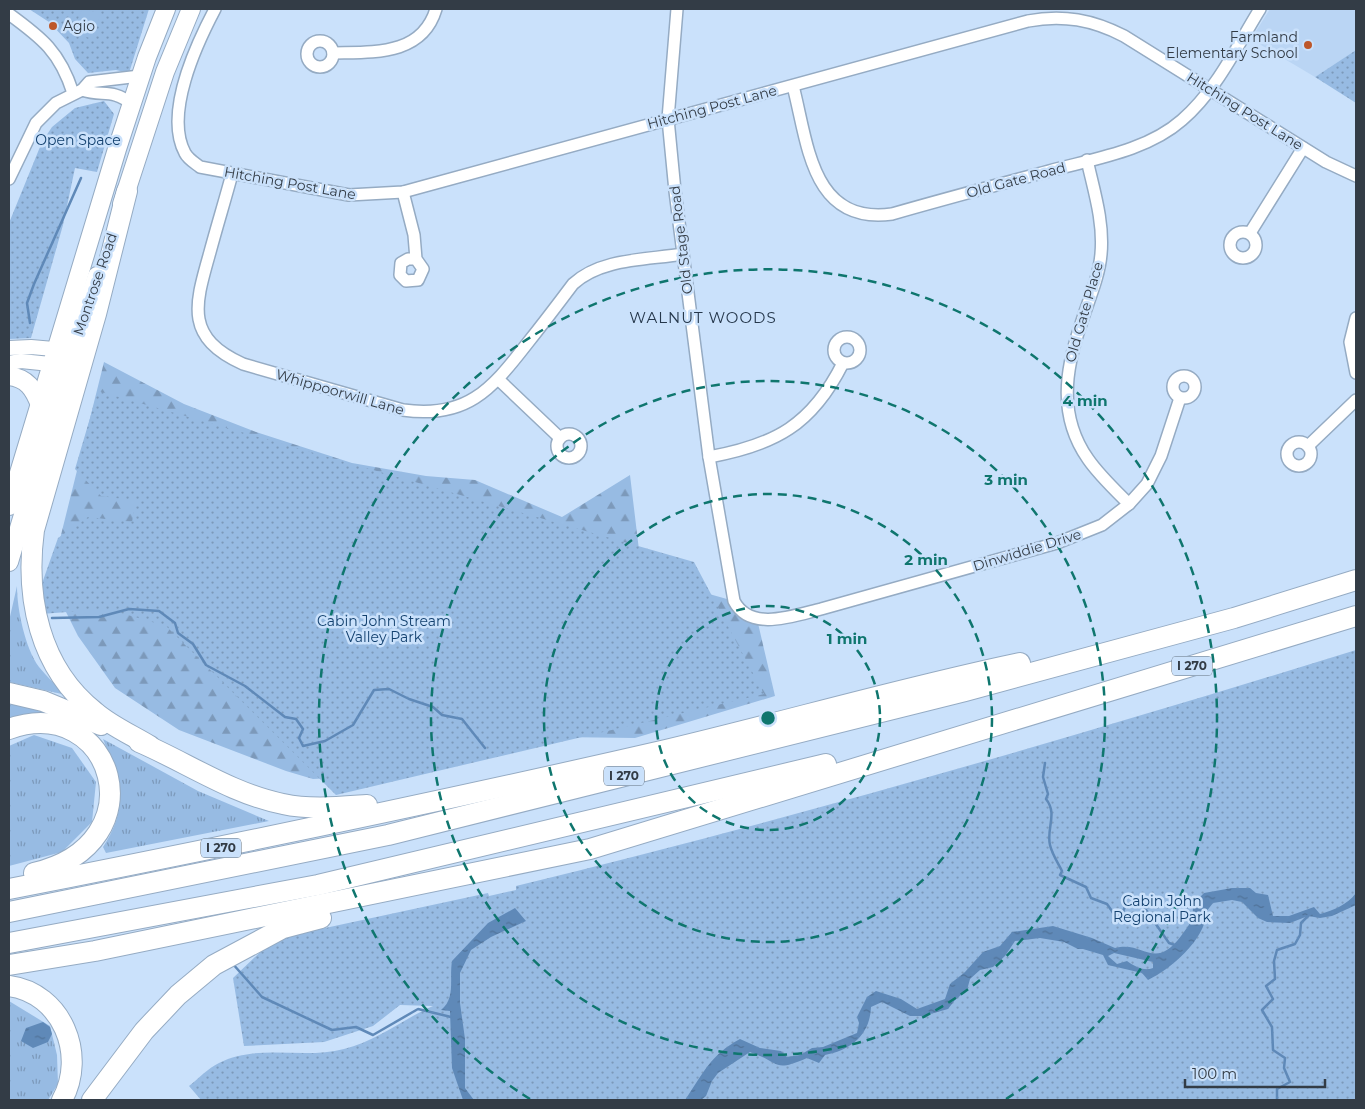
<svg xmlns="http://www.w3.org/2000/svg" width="1365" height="1109" font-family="Montserrat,sans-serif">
<defs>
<pattern id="grass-tufts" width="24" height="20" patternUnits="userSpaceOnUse" patternTransform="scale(1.25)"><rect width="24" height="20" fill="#97bbe3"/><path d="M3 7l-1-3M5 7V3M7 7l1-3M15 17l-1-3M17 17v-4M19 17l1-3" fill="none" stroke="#7c99ba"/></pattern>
<pattern id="forest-firs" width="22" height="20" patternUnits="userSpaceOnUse" patternTransform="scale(1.25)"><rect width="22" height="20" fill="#97bbe3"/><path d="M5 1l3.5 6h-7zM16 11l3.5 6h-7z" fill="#7c99ba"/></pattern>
<pattern id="park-dots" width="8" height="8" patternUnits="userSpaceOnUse" patternTransform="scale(1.25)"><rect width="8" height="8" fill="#97bbe3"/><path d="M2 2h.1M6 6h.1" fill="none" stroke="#7c99ba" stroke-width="1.8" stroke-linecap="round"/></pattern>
<pattern id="water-ripples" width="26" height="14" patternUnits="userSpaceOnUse" patternTransform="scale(1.25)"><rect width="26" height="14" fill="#5f89b8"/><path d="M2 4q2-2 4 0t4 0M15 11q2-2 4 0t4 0" fill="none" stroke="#4f7197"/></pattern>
</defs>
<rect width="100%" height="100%" fill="#cae1fb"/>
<!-- built -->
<polygon fill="#bad5f4" points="1270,9 1356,9 1356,50 1315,77 1251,39"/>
<!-- grass -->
<g fill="url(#grass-tufts)">
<path d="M17,586C17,609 25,648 39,667C47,677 57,686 66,695L9,682V621Z"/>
<polygon points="9,704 24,706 52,715 9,721"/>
<polygon points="34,735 72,748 96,782 92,822 62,852 9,866 9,746"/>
<path d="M103,739L198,791L269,821L106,853L103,847C130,806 120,781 103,739Z"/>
<polygon points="9,1001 50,1026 57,1055 58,1084 48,1100 9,1100"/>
</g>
<!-- forest -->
<polygon fill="url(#forest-firs)" points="104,362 184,404 256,432 352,463 426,476 475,480 562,517 630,475 639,550 695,590 734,601 757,619 775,696 635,738 558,737 372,776 313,779 286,771 179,730 115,688 78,636 60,600 58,547"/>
<!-- park -->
<g fill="url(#park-dots)">
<polygon points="29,9 149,9 129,73 116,70 88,73 75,59 69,43 49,22"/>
<polygon points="1356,50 1356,103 1315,77"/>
<polygon points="104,101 114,114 97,172 75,168 63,225 31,338 9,339 9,223 42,142 52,127 75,108"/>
<polygon points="98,391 694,562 764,694 336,795 166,626 107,609 41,614 39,592 58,538 88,517 132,522 136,501 101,496 75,469"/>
<path d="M1356,650V1100H201L189,1086C198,1079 208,1068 219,1063C258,1043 303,1060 344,1049C377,1041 403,1019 433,1006L400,1005L373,1026L324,1042L244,1046L233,978L274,939L488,893L489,896L516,890V886C799,817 1078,736 1356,650Z"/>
</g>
<!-- garden -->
<polygon fill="#97bbe3" points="82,9 101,13 92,39 73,32"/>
<!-- water -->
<g fill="url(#water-ripples)" fill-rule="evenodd">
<path d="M1232,888H1250L1256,893L1268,895L1273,916H1289L1314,907L1320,914C1334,910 1347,905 1356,893V905L1332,916L1320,918L1308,916L1290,923L1267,922L1258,918L1242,902L1232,900L1213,903L1206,912C1207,938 1170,970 1148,980L1142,973L1108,965L1103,955L1083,949H1078L1064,942L1040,938L1015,941L1005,956L993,967L980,970L970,979L967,990L955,1000L948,1009L923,1016H910L882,1002L871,1007C870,1035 851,1050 825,1055L819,1063L807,1058C772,1073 782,1063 750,1052L718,1073L712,1081L706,1096L701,1100H685C703,1074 710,1055 740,1039L760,1048L781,1051L787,1057L800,1055L812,1048L823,1047L857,1033L859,1023L857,1017L867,997L876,991L901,999L917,1009L945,999L950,984L965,972L983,952L1000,946L1012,932L1053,926L1092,938L1115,948C1144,940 1154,972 1181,936C1191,923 1193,920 1193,904L1204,893ZM1114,953L1153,962V968C1144,972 1134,966 1127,961L1117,964L1108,956Z"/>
<path d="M515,908L526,921L491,937L471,950L460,973V1003L465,1039V1088L474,1100H463L452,1068L450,1011L441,1010C456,998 449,979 452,961L488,923Z"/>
<polygon points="43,1022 50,1027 52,1034 48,1042 33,1048 21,1041 26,1028"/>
</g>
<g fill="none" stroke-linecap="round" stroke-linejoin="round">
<!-- stream -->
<g stroke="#5f89b8" stroke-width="2.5">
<polyline points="30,323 27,303 34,284 81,178"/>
<polyline points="52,618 99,617 129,609 159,611 175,623 178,633 193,644 206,665 245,686 285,717 296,719 303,729 299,738 303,746 325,741 353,725 374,690 389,689 409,699 433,707 442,715 462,719 485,748"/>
<path d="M1045,763L1043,777L1048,794L1046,799C1058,814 1046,829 1050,845C1052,854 1058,863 1062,871L1060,875L1086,887L1091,898L1107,904L1114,914L1122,915L1126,903L1144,907L1169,943L1178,946"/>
<polyline points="232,963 262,997 332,1030 356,1027 373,1035 418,1009 451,1017"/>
<polyline points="1277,1100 1277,1089 1290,1082 1284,1068 1285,1058 1273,1050 1272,1027 1262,1010 1273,999 1266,986 1275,979 1274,961 1277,950 1295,944 1300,935 1301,923 1310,914"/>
</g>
<!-- minor casing -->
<g stroke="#95abc3" stroke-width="14">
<g id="minor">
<path d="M215,9C196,45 164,114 185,153C188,159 195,163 200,167L349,195L403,192L1028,21C1063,14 1093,20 1124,36L1326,162L1356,176"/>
<path d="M677,9L668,119L675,191L709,457L734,601C750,632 793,616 821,609L1057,543L1102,525L1129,504L1147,484L1161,456L1180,398"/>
<path d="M9,14C42,38 60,52 73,93"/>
<circle cx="320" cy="54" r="13"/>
<path d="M333,53C373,52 422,56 436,9"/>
<path d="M793,86C808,143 811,225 892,214C944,199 997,185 1049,171C1093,159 1147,151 1182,120C1216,91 1237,46 1260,9"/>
<path d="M82,90C103,97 111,88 132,104"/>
<path d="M1087,160C1094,191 1104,222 1101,254C1099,278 1088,301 1081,324C1065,370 1058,416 1088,459C1099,475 1115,490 1129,504"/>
<path d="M232,174C225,200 217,226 210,252C195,305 184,337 243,364L403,410C466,419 491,390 526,345C542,325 558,304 573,284C601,258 647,260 683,254"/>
<polyline points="9,179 36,123 56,103 82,90 89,82 140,76"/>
<polyline points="403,192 414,235 416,259 423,269 418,280 406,281 400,275 401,263 408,259 416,259"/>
<circle cx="1243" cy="245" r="13"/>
<polyline points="1250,233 1303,148"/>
<polyline points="1356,318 1350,342 1356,373"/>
<circle cx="847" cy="350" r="13"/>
<circle cx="1184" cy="387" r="11"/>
<polyline points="499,380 560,438"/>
<circle cx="569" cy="446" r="12"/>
<circle cx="1299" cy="454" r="12"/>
<polyline points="1308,446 1356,400"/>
<path d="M709,457C775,445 812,425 843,363"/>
</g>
</g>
<!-- tertiary casing -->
<g stroke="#95abc3" stroke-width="16">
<g id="tertiary">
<polyline points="9,348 31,347 65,350"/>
<polyline points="9,363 21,361 60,365"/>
</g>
</g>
<!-- primary casing -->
<g stroke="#95abc3" stroke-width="20">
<g id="primary">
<polyline points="122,204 165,72 191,9"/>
<path d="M9,376C27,378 34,389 40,405"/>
<polyline points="9,506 117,149 147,57 166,9"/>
<polyline points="9,562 67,367 97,276"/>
</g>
</g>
<!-- motorway casing -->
<g stroke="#95abc3" stroke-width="22">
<g id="motorway">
<path d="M127,191L96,314L34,530C25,597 39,668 95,712C111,726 132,735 150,746"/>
<polyline points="9,693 43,701 101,725"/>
<path d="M9,729C112,692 161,843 34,873"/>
<path d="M139,742C186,762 232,794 283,804C310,810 339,807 367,805"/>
<path d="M9,889C228,846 448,800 666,750C784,722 901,688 1020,663"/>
<polyline points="9,912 388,835 965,691 1234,618 1356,580"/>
<polyline points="9,943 318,885 826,764"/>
<polyline points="9,965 95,951 590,849 1356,616"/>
<path d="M9,986C62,993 87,1055 62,1100"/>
<polyline points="92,1100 144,1031 178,995 214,965 283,928 321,918"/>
</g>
</g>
<!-- minor -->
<use href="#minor" stroke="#fff" stroke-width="11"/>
<!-- tertiary -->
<use href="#tertiary" stroke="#fff" stroke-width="14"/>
<!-- primary -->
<use href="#primary" stroke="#fff" stroke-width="18"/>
<!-- motorway -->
<use href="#motorway" stroke="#fff" stroke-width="20"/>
</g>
<!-- distance rings -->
<g fill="none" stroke="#0f766e" stroke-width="2.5" stroke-dasharray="9 6">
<circle cx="768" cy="718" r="112"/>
<circle cx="768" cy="718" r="224"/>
<circle cx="768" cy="718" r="337"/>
<path d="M530 1099A449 449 0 1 1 1006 1099"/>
</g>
<!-- markers -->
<g fill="#bd572a" stroke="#cae1fb" stroke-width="2">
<circle cx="53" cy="26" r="5"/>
<circle cx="1308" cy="45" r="5"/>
</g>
<g text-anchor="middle" stroke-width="5" stroke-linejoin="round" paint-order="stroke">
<!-- shield labels -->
<g fill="#cae1fb" stroke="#606e7c" stroke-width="1">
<rect x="1172" y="656.5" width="40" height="19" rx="4"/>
<rect x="604" y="766.5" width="40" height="19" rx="4"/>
<rect x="201" y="838.5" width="40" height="19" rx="4"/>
</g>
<g font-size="12" font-weight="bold" fill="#333c46">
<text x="1192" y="670">I 270</text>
<text x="624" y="780">I 270</text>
<text x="221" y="852">I 270</text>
</g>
<!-- poi labels -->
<g font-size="14" fill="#333c46" stroke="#cae1fb" text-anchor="start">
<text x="63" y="31">Agio</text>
<text x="1298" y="42" text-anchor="end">Farmland<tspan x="1298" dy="16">Elementary School</tspan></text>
</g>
<!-- street labels -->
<g font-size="14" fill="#333c46" stroke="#cae1fb">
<text transform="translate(712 107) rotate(-15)" y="5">Hitching Post Lane</text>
<text transform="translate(1245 111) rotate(32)" y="5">Hitching Post Lane</text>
<text transform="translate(1016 180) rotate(-15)" y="5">Old Gate Road</text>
<text transform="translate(290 183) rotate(10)" y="5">Hitching Post Lane</text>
<text transform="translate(681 240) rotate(-97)" y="5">Old Stage Road</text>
<text transform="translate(95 284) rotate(-71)" y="5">Montrose Road</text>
<text transform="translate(1084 312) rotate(-74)" y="5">Old Gate Place</text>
<text transform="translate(340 392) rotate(16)" y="5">Whippoorwill Lane</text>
<text transform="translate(1027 550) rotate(-17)" y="5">Dinwiddie Drive</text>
</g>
<!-- park labels -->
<g font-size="14" fill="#13416f" stroke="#cae1fb">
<text x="78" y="145">Open Space</text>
<text x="384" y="626">Cabin John Stream<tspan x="384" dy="16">Valley Park</tspan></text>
<text x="1162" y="906">Cabin John<tspan x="1162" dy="16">Regional Park</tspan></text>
</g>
<!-- neighbourhood labels -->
<g font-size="15" letter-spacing="1" fill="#25374b" stroke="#cae1fb">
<text x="703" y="323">WALNUT WOODS</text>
</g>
</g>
<circle cx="768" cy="718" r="8" fill="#0f766e" stroke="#cae1fb" stroke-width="2.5"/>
<g font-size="15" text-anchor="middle" font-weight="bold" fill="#0f766e" stroke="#cae1fb" stroke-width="5" stroke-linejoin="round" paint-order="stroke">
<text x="1085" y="406">4 min</text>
<text x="1006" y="485">3 min</text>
<text x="926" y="565">2 min</text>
<text x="847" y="644">1 min</text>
</g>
<!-- border -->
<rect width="1365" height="1109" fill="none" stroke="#333c46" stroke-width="20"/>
<!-- scale -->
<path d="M1185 1079v8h140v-8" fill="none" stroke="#333c46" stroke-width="2.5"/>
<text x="1192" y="1079" font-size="15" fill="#333c46" stroke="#cae1fb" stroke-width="4" paint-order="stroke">100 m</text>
</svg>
